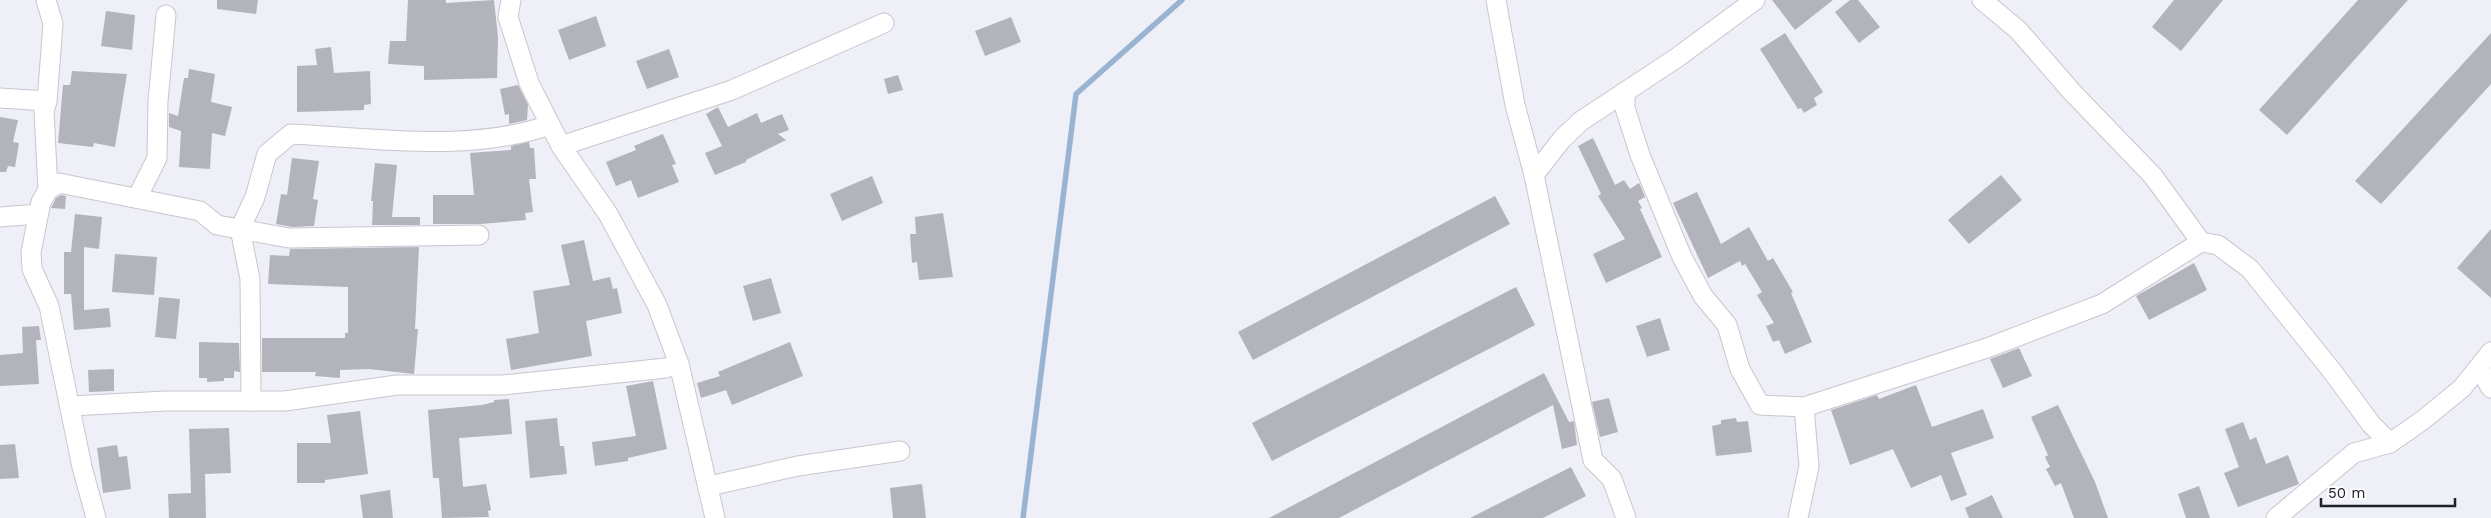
<svg xmlns="http://www.w3.org/2000/svg" width="2491" height="518" font-family="'Work Sans',sans-serif">
<rect width="100%" height="100%" fill="#eeeff7"/>
<g fill="none" stroke-linecap="round" stroke-linejoin="round">
<!-- stream -->
<polyline stroke="#99b4d2" stroke-width="5.5" points="1023,518 1076,94 1182,0"/>
</g>
<!-- building -->
<g fill="#b3b4bb">
<polygon points="217,0 258,0 256,14 217,9"/>
<polygon points="408,0 446,0 446,3 494,0 498,37 497,78 424,80 424,66 388,64 390,41 406,41"/>
<polygon points="1772,0 1833,0 1795,30"/>
<polygon points="1850,0 1858,0 1880,27 1859,43 1835,12"/>
<polygon points="2174,0 2223,0 2181,51 2152,27"/>
<polygon points="2358,0 2408,0 2287,135 2259,110"/>
<polygon points="106,11 135,15 132,50 101,46"/>
<polygon points="596,16 606,46 569,60 558,30"/>
<polygon points="1011,17 1021,42 985,56 975,31"/>
<polygon points="1785,33 1823,92 1814,98 1817,105 1804,113 1801,108 1798,109 1760,49"/>
<polygon points="2491,33 2491,84 2381,204 2355,181"/>
<polygon points="331,47 334,73 370,71 371,104 364,105 364,110 297,112 297,66 317,65 315,49"/>
<polygon points="669,49 679,77 647,89 636,61"/>
<polygon points="189,69 215,74 211,102 232,107 225,136 212,133 210,169 179,167 181,131 169,127 169,113 178,116 184,78 188,78"/>
<polygon points="72,71 127,74 115,147 94,143 93,147 58,143 63,85 70,85"/>
<polygon points="898,75 903,90 888,94 884,79"/>
<polygon points="518,85 528,105 527,120 509,124 509,114 505,115 500,89"/>
<polygon points="718,107 728,127 757,113 761,123 782,114 789,130 778,134 786,140 746,160 746,162 715,175 705,153 722,146 706,114"/>
<polygon points="0,117 18,120 13,142 19,143 15,167 8,166 6,172 0,172"/>
<polygon points="663,134 676,164 672,165 679,182 638,198 631,180 616,186 606,162 636,150 634,146"/>
<polygon points="1593,138 1615,185 1624,180 1630,189 1639,183 1641,187 1645,197 1638,201 1642,208 1640,209 1662,257 1606,283 1593,254 1625,239 1598,196 1601,194 1578,146"/>
<polygon points="529,142 530,148 534,148 536,179 529,179 533,212 525,213 526,220 481,224 433,224 433,195 474,195 470,153 511,150 511,146"/>
<polygon points="292,158 319,161 313,199 318,200 314,226 292,227 276,224 281,194 287,195"/>
<polygon points="375,163 397,165 392,217 420,217 420,225 372,225 373,201 371,201"/>
<polygon points="2001,175 2022,200 1969,244 1948,220"/>
<polygon points="872,176 883,203 842,221 830,194"/>
<polygon points="1697,192 1721,244 1749,227 1768,261 1773,258 1793,292 1791,293 1812,342 1785,354 1779,340 1773,342 1766,326 1774,323 1757,295 1762,292 1745,264 1742,266 1740,261 1708,278 1673,203"/>
<polygon points="61,195 66,196 65,209 51,208 56,198"/>
<polygon points="1495,196 1510,224 1253,360 1238,332"/>
<polygon points="943,213 953,277 919,280 917,262 912,263 910,234 916,234 915,217"/>
<polygon points="75,214 102,217 99,249 84,247 84,310 109,308 111,327 74,330 71,294 64,294 64,252 71,252"/>
<polygon points="2491,229 2491,298 2457,268"/>
<polygon points="584,240 593,281 610,277 613,289 617,288 622,313 586,321 592,356 511,370 506,339 539,333 533,291 570,285 561,245"/>
<polygon points="419,247 415,329 418,329 414,374 369,369 340,370 340,378 315,376 316,372 262,372 262,338 345,338 345,333 348,333 348,287 268,284 270,255 289,256 290,249"/>
<polygon points="115,254 157,257 154,295 112,292"/>
<polygon points="2194,263 2207,290 2149,320 2136,296"/>
<polygon points="771,278 781,313 753,321 743,286"/>
<polygon points="1516,287 1535,325 1272,461 1252,423"/>
<polygon points="159,297 180,299 176,339 155,337"/>
<polygon points="1660,318 1670,350 1647,357 1636,326"/>
<polygon points="39,326 41,340 36,340 39,384 0,386 0,355 23,353 22,327"/>
<polygon points="199,342 239,343 240,372 234,371 234,378 224,378 224,381 207,382 207,378 199,378"/>
<polygon points="790,342 803,376 732,405 726,390 701,398 697,383 720,376 718,372"/>
<polygon points="2019,348 2032,376 2003,388 1990,359"/>
<polygon points="114,369 114,391 89,392 88,370"/>
<polygon points="1544,373 1569,422 1574,421 1577,445 1562,449 1553,405 1339,518 1269,518"/>
<polygon points="653,381 667,449 628,458 628,461 595,466 592,442 636,436 626,386"/>
<polygon points="1916,385 1932,427 1983,409 1994,438 1951,453 1967,495 1951,501 1941,475 1911,488 1893,449 1850,465 1831,410 1877,395 1879,399"/>
<polygon points="1609,398 1618,432 1600,437 1592,402"/>
<polygon points="509,399 512,434 459,438 463,487 486,484 491,510 488,511 489,517 442,518 439,478 433,478 428,410 482,405 494,402 494,400"/>
<polygon points="2058,405 2095,482 2108,518 2074,518 2061,483 2055,486 2046,469 2050,467 2045,457 2048,455 2031,417"/>
<polygon points="360,411 368,474 325,480 325,483 297,483 297,443 331,443 327,415"/>
<polygon points="557,418 560,446 564,446 567,474 530,478 525,421"/>
<polygon points="1736,418 1737,422 1748,421 1752,452 1716,456 1712,426 1721,424 1721,420"/>
<polygon points="2243,422 2250,440 2256,437 2266,464 2288,455 2299,484 2238,507 2224,473 2239,467 2225,429"/>
<polygon points="229,428 231,473 205,474 206,518 169,518 168,494 191,493 189,429"/>
<polygon points="15,444 19,478 0,479 0,445"/>
<polygon points="117,445 119,457 127,456 131,489 103,493 97,448"/>
<polygon points="1571,467 1586,496 1543,518 1470,518"/>
<polygon points="922,484 926,518 893,518 890,488"/>
<polygon points="2199,486 2210,518 2186,518 2178,494"/>
<polygon points="390,490 393,518 363,518 360,495"/>
<polygon points="1992,495 2003,518 1969,518 1965,508"/>
</g>
<g fill="none" stroke-linecap="round" stroke-linejoin="round">
<!-- street casing -->
<g stroke="#c6c7cf" stroke-width="21">
<g id="street">
<polyline points="46,0 53,24 47,101 44,111 48,190"/>
<polyline points="511,0 508,17 529,83 561,146 608,214 657,305 679,364 715,518"/>
<polyline points="1496,0 1515,105 1534,175 1593,460 1612,479 1626,518"/>
<polyline points="1625,92 1625,108 1640,155 1682,257 1703,296 1727,325 1740,369 1760,405 1804,407"/>
<polyline points="0,98 47,101"/>
<polyline points="561,146 732,90 884,23"/>
<polyline points="1534,175 1562,139 1581,121 1678,57 1755,0"/>
<polyline points="137,198 157,158 158,101 166,15"/>
<polyline points="0,217 38,214"/>
<polyline points="2201,242 2218,245 2250,269 2332,371 2371,424 2390,443 2423,420 2462,388 2491,352"/>
<polyline points="2479,367 2491,388"/>
<path d="M251,401L250,279L240,229L255,197L267,154L291,134C376,138 468,153 550,125"/>
<polyline points="70,406 166,401 285,401 397,385 503,385 666,368 679,364"/>
<polyline points="709,486 798,466 900,451"/>
<polyline points="96,518 82,467 49,306 32,269 31,252 41,202 48,190 59,183 200,211 217,225 289,238 479,235"/>
<polyline points="1798,518 1809,466 1804,407 1987,348 2102,304 2201,242 2153,176 2072,92 2018,30 1982,0"/>
<polyline points="2276,518 2354,453 2390,443"/>
</g>
</g>
<!-- street -->
<use href="#street" stroke="#fff" stroke-width="19"/>
</g>
<!-- scale -->
<path d="M2321 498v8h134v-8" fill="none" stroke="#212225" stroke-width="2.5"/>
<text x="2328" y="498" font-size="15" fill="#212225" stroke="#fcfdfe" stroke-width="4" paint-order="stroke">50 m</text>
</svg>
